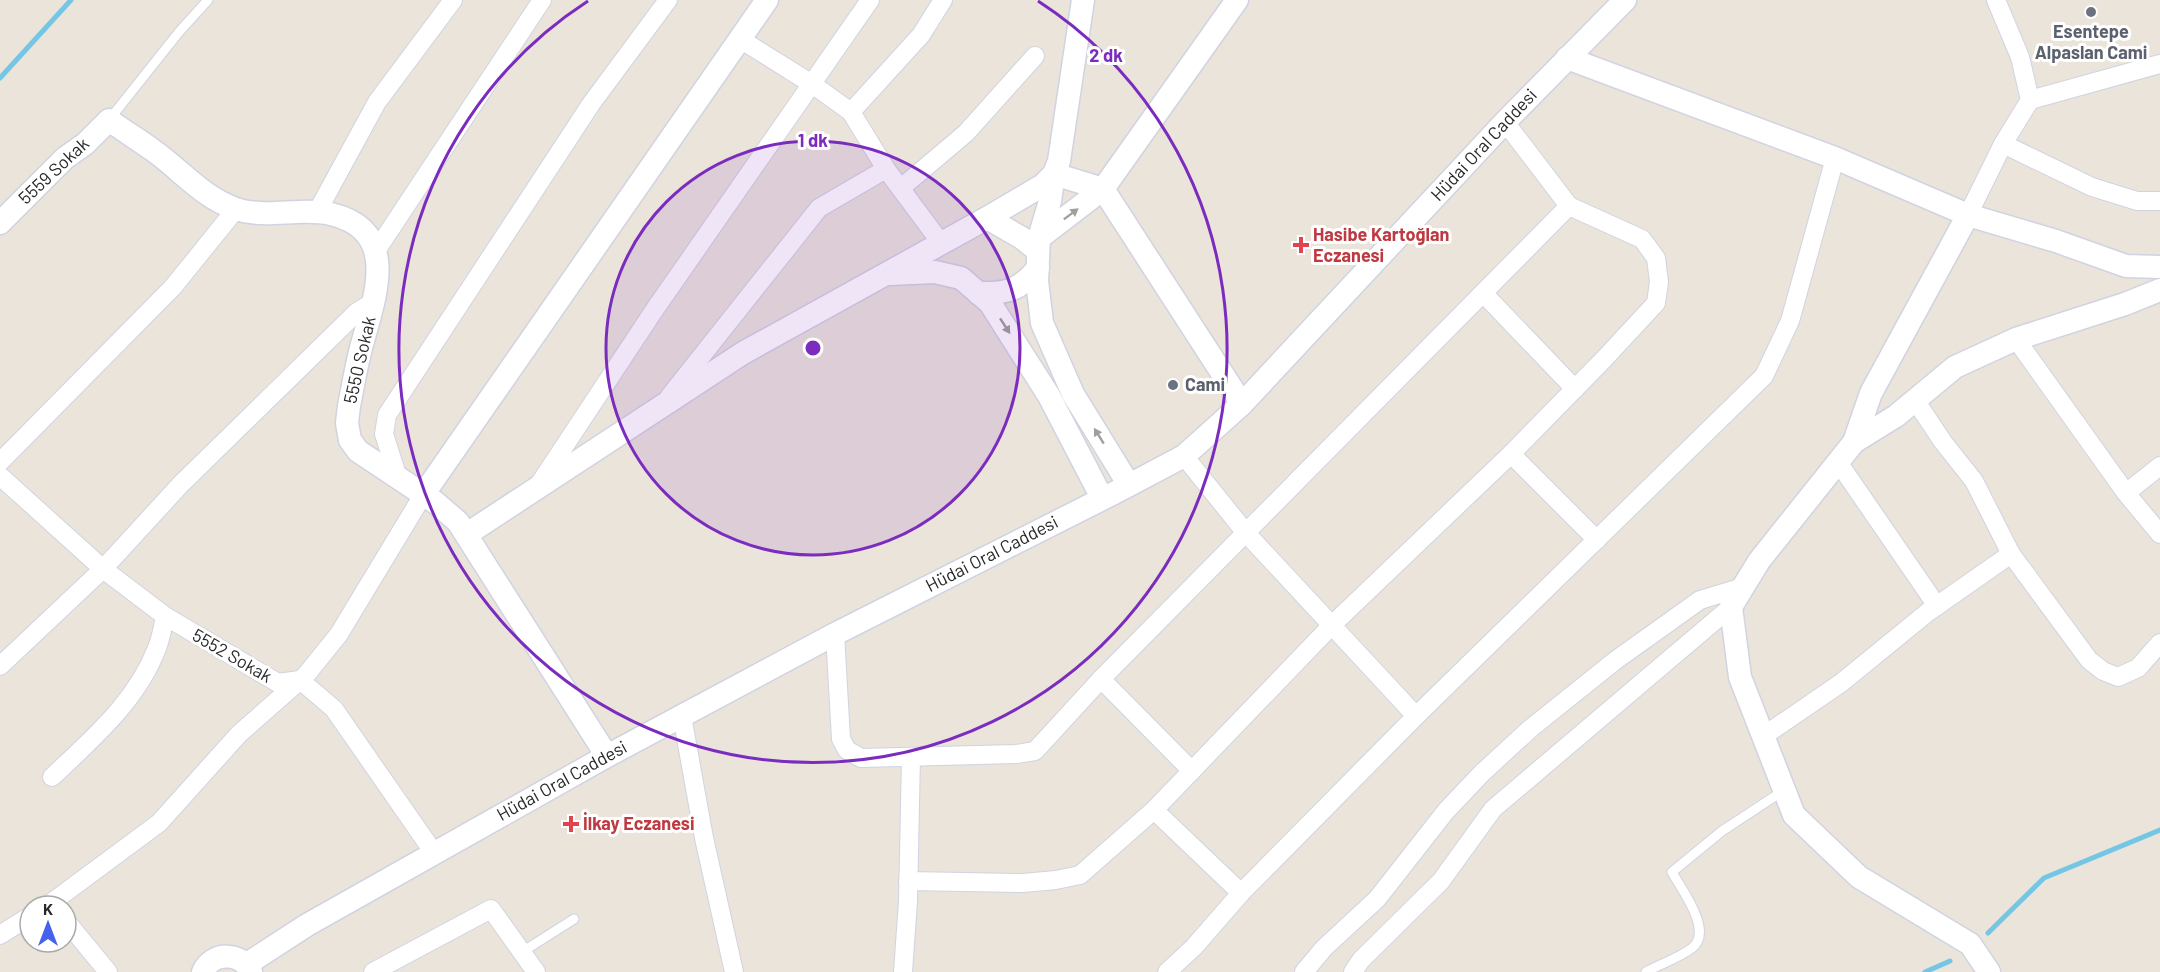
<svg xmlns="http://www.w3.org/2000/svg" width="2160" height="972" font-family="Barlow,sans-serif">
<rect width="100%" height="100%" fill="#eae4db"/>
<g fill="none" stroke-linecap="round" stroke-linejoin="round">
<!-- stream -->
<g stroke="#75c6e5" stroke-width="5">
<polyline points="0,78 71,0"/>
<polyline points="1988,933 2044,878 2160,830"/>
<polyline points="1925,972 1950,961"/>
</g>
<!-- service casing -->
<g stroke="#d1d3e1" stroke-width="11">
<g id="service">
<polyline points="109,120 179,32 208,0"/>
<polyline points="522,952 574,919"/>
<path d="M1646,972C1660,964 1679,958 1692,948C1714,931 1681,889 1672,872L1722,831L1783,791"/>
</g>
</g>
<!-- minor casing -->
<g stroke="#d1d3e1" stroke-width="20">
<g id="minor">
<polyline points="740,39 812,84 851,112 886,169 941,243"/>
<polyline points="2030,100 2160,64"/>
<polyline points="851,112 921,35 943,0"/>
<polyline points="2003,144 2092,187 2137,201 2160,201"/>
<polyline points="901,188 966,133 1035,56"/>
<polyline points="317,212 377,102 453,0"/>
<polyline points="1968,215 2003,144 2030,100 2020,57 1996,0"/>
<polyline points="376,251 542,0"/>
<polyline points="1483,293 1575,389"/>
<polyline points="2016,339 2126,493 2160,534"/>
<polyline points="669,397 819,208 886,169"/>
<polyline points="1915,400 1943,442 1974,481 2011,554 2089,660 2103,671 2118,677 2138,668 2160,643"/>
<polyline points="1511,454 1597,540"/>
<polyline points="1184,456 1246,533 1416,716"/>
<polyline points="0,462 173,287 236,209"/>
<polyline points="1838,462 1937,606"/>
<polyline points="0,476 103,569 165,616 278,683 300,680 334,709 434,853"/>
<polyline points="398,478 384,434 387,415 591,104 668,0"/>
<polyline points="540,483 655,309 870,0"/>
<polyline points="2126,493 2160,466"/>
<polyline points="835,634 841,739 847,750 861,758 1016,754 1035,751 1101,679 1569,206"/>
<polyline points="0,666 103,569 180,485 357,312 375,301"/>
<polyline points="1101,679 1192,771"/>
<polyline points="682,716 704,838 734,972"/>
<polyline points="1762,737 1841,683 1928,612 2011,554"/>
<path d="M52,777C92,739 137,701 157,648C161,638 163,627 165,616"/>
<polyline points="1154,810 1241,893"/>
<polyline points="908,881 1023,883 1056,880 1080,875 1154,810 1332,625 1511,454 1605,358 1656,303 1659,282 1656,258 1642,239 1569,206 1505,122"/>
<polyline points="47,906 159,823 239,734 306,675 339,634 423,495"/>
<polyline points="66,921 108,972"/>
<polyline points="0,935 30,916"/>
<polyline points="373,972 491,909 536,972"/>
<polyline points="903,972 908,901 911,757"/>
<polyline points="1167,972 1194,947 1241,893 1416,716 1764,376 1790,321 1835,158"/>
<polyline points="1304,972 1324,948 1377,899 1446,811 1482,773 1531,728 1616,660 1700,600 1743,587"/>
<polyline points="1353,972 1361,960 1441,881 1493,809 1731,607"/>
</g>
</g>
<!-- tertiary casing -->
<g stroke="#d1d3e1" stroke-width="25">
<g id="tertiary">
<polyline points="1083,0 1059,161 1054,174 1050,201 1039,238 1037,281 1042,323 1073,394 1129,485"/>
<polyline points="1237,0 1103,189 1242,404"/>
<polyline points="1567,58 1835,158 1968,215 2056,241 2126,266 2160,267"/>
<polyline points="1054,174 1103,189"/>
<polyline points="1968,215 1871,393 1854,442 1759,561 1731,607 1740,677 1794,815 1859,877 1970,944 1989,972"/>
<polyline points="987,218 1022,238 1038,251"/>
<path d="M0,223L65,158L85,144L109,120C124,131 139,140 154,151C182,171 202,197 236,209C266,219 300,207 331,214C402,231 374,299 361,348C356,367 353,386 349,406L347,423L350,440L358,451L436,503L458,522L607,756"/>
<polyline points="1039,238 1103,189"/>
<polyline points="890,274 935,272 961,278 990,303 1049,396 1102,498"/>
<path d="M978,293C1007,294 1020,290 1038,268"/>
<polyline points="1854,442 1896,416 1955,367 2016,339 2125,304 2160,290"/>
<polyline points="423,495 767,0"/>
<polyline points="467,534 743,353 987,218 1043,185 1054,174"/>
<polyline points="247,964 307,925 607,756 835,634 1116,492 1184,456 1242,404 1505,122 1625,0"/>
<path d="M203,972C212,951 242,952 251,972"/>
</g>
</g>
<!-- service -->
<use href="#service" stroke="#fff" stroke-width="9"/>
<!-- minor -->
<use href="#minor" stroke="#fff" stroke-width="18"/>
<!-- tertiary -->
<use href="#tertiary" stroke="#fff" stroke-width="22"/>
</g>
<!-- one-way arrows -->
<defs><path id="oneway-solid" d="M-6-.8H1V-3.2L6.5 0L1 3.2V.8H-6Z" transform="scale(1.5)"/></defs>
<g fill="#9f9f9f">
<use href="#oneway-solid" transform="translate(1071 214) rotate(-37)"/>
<use href="#oneway-solid" transform="translate(1005 326) rotate(57)"/>
<use href="#oneway-solid" transform="translate(1099 436) rotate(-122)"/>
</g>
<!-- distance rings -->
<circle cx="813" cy="348" r="207" fill="#7b2cbf" fill-opacity=".12"/>
<g fill="none" stroke="#7b2cbf" stroke-width="3">
<circle cx="813" cy="348" r="207"/>
<path d="M1038 1A414 414 0 1 1 588 1"/>
</g>
<!-- markers -->
<g fill="#6b7280" stroke="#fff" stroke-width="2">
<circle cx="2091" cy="12" r="6"/>
<circle cx="1173" cy="385" r="6"/>
</g>
<g fill="#e0444e" stroke="#fff" stroke-width="2">
<path d="M1298 236h6v6h6v6h-6v6h-6v-6h-6v-6h6z"/>
<path d="M568 815h6v6h6v6h-6v6h-6v-6h-6v-6h6z"/>
</g>
<g text-anchor="middle" stroke-width="6" stroke-linejoin="round" paint-order="stroke">
<!-- worship labels -->
<g font-size="18" font-weight="bold" fill="#5b616d" stroke="#fff">
<text x="2091" y="38">Esentepe<tspan x="2091" dy="21">Alpaslan Cami</tspan></text>
<text x="1185" y="391" text-anchor="start">Cami</text>
</g>
<!-- street labels -->
<g font-size="18" fill="#292929" stroke="#fff">
<text transform="translate(1484 145) rotate(-47)" y="6">Hüdai Oral Caddesi</text>
<text transform="translate(54 171) rotate(-43)" y="6">5559 Sokak</text>
<text transform="translate(360 360) rotate(-77)" y="6">5550 Sokak</text>
<text transform="translate(992 554) rotate(-27)" y="6">Hüdai Oral Caddesi</text>
<text transform="translate(232 656) rotate(30)" y="6">5552 Sokak</text>
<text transform="translate(562 781) rotate(-29)" y="6">Hüdai Oral Caddesi</text>
</g>
<!-- health labels -->
<g font-size="18" font-weight="bold" fill="#be3a42" stroke="#fff" text-anchor="start">
<text x="1313" y="241">Hasibe Kartoğlan<tspan x="1313" dy="21">Eczanesi</tspan></text>
<text x="583" y="830">İlkay Eczanesi</text>
</g>
</g>
<circle cx="813" cy="348" r="9" fill="#7b2cbf" stroke="#fff" stroke-width="3"/>
<g font-size="18" text-anchor="middle" font-weight="bold" fill="#7b2cbf" stroke="#fff" stroke-width="6" stroke-linejoin="round" paint-order="stroke">
<text x="1106" y="62">2 dk</text>
<text x="813" y="147">1 dk</text>
</g>
<!-- north arrow -->
<g transform="translate(48 924)"><circle r="28" fill="#ffffff" stroke="#a9a9a9" stroke-width="1.5"/>
<path d="M0-4.5L10 22L0 15L-10 22Z" fill="#4662ed"/>
<text y="-9" font-size="16" font-weight="bold" text-anchor="middle" fill="#292929">K</text>
</g>
</svg>
